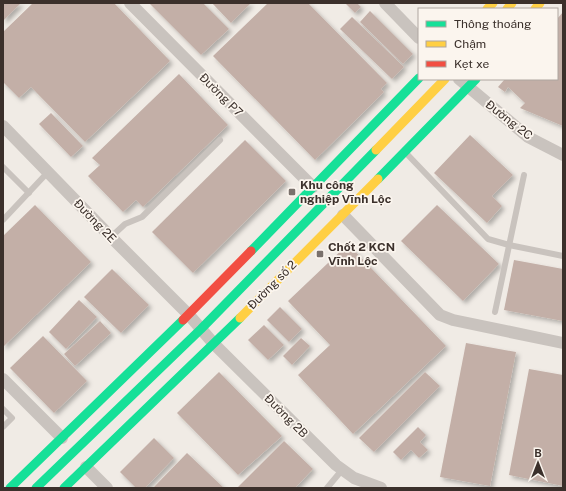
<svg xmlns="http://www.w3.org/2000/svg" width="566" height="491" font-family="'Public Sans',sans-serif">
<defs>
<filter id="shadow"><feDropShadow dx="3" dy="3" stdDeviation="2" flood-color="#0004"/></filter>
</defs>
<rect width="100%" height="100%" fill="#f0ebe5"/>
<!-- building -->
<g fill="#c3afa7" filter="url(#shadow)">
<polygon points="3,3 21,3 3,21"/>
<polygon points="33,3 114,3 170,61 85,142 31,87 19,98 3,82 3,32"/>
<polygon points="149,3 203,3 229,29 201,55"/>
<polygon points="212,3 251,3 231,23"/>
<polygon points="268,3 308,3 387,83 381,89 384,92 315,160 213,56"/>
<polygon points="345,3 357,3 361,7 355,13"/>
<polygon points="370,11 413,54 403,64 360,22"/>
<polygon points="563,12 563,126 520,108 525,103 508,87 505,92 498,87 505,79 557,79 557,19"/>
<polygon points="352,17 404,67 392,79 340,29"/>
<polygon points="179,74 228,125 143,207 136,200 123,212 88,176 100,165 92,158"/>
<polygon points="51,113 83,146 71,157 39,124"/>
<polygon points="470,135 513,175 492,196 502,206 487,223 434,173"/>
<polygon points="245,140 286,181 193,273 152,232"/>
<polygon points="35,205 91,262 3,347 3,236"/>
<polygon points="437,205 499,264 463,301 401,241"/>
<polygon points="348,244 446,346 353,434 298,375 330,345 288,301"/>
<polygon points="514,260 563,269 563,321 504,310"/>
<polygon points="112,269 149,305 121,333 84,297"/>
<polygon points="79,300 97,317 66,349 49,332"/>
<polygon points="280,307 302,329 289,342 267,320"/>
<polygon points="100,321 111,333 75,366 64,354"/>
<polygon points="264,325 284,345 268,360 248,340"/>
<polygon points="43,336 87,381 54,413 10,368"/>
<polygon points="301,338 310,346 292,365 283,356"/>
<polygon points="466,343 516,352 490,486 440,477"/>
<polygon points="529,369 563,375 563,486 509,475"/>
<polygon points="219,372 282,436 238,475 177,413"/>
<polygon points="425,372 440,386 374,452 359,438"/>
<polygon points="418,427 426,435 420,442 428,450 419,458 411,450 401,460 393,452"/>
<polygon points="154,438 174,458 145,488 136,488 120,472"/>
<polygon points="284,441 313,469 295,488 237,488"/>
<polygon points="187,453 224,488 153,488"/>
</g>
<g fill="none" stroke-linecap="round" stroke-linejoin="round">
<!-- lane -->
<g stroke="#c9c3be" stroke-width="6">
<polyline points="406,153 488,239 509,245 563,256"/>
<polyline points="3,167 29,193"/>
<polyline points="3,220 48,172"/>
<polyline points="111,237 125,224 142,217 220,140"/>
<polyline points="495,312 524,175"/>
<polyline points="3,409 12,418 3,427"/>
<polyline points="327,488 342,470"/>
</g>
<!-- street -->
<g stroke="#c9c3be" stroke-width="12">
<polyline points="130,3 313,187"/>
<polyline points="385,3 419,38"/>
<polyline points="459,79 528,137 563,155"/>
<polyline points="3,126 111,237 189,315 214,344 336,465 354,478 381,488"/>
<polyline points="343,215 440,315 453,320 563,343"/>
<polyline points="3,379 62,438"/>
<polyline points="86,467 107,488"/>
</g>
<!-- fast -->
<g stroke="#16e098" stroke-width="9">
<polyline points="378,179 476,79"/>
<polyline points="251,251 419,78"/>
<polyline points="10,488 183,320"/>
<polyline points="36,488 201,329 376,150"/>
<polyline points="64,488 240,318"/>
</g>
<!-- slow -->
<g stroke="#ffcf43" stroke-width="9">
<polyline points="487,9 493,3"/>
<polyline points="507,9 512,3"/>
<polyline points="535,9 540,3"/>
<polyline points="376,150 445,79"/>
<polyline points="240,318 378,179"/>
</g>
<!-- jam -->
<polyline stroke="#f24e42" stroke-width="9" points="183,320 251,251"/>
</g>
<!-- markers -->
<g fill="#7a716c" stroke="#fbf5ee" stroke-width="1.5">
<rect x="288" y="188" width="8" height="8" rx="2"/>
<rect x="316" y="250" width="8" height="8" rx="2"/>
</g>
<g text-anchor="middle" stroke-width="3.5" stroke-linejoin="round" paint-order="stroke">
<!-- street labels -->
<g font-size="12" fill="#3b302b" stroke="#fbf5ee">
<text transform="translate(221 95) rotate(45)" y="4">Đường P7</text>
<text transform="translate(509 120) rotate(38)" y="4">Đường 2C</text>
<text transform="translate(95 221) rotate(46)" y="4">Đường 2E</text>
<text transform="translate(272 285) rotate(-45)" y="4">Đường số 2</text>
<text transform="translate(286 416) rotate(45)" y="4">Đường 2B</text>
</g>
<!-- poi labels -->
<g font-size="12" font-weight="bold" fill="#3b302b" stroke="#fbf5ee" text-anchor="start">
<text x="300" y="189">Khu công<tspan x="300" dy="14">nghiệp Vĩnh Lộc</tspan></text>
<text x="328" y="251">Chốt 2 KCN<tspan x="328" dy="14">Vĩnh Lộc</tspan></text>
</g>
</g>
<!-- border -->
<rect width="566" height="491" fill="none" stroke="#3b302b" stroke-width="8"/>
<!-- legend -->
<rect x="418" y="8" width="140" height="72" fill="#fbf5ee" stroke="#aea6a0"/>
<rect x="426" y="21" width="20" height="6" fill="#16e098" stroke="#aea6a0"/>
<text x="454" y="28" font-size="12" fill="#3b302b">Thông thoáng</text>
<rect x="426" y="41" width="20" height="6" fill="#ffcf43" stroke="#aea6a0"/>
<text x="454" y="48" font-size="12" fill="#3b302b">Chậm</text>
<rect x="426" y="61" width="20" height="6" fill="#f24e42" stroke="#aea6a0"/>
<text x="454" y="68" font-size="12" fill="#3b302b">Kẹt xe</text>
<!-- north arrow -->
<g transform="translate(538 463)" stroke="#fbf5ee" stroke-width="3" paint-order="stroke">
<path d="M0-3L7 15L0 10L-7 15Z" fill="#3b302b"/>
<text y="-6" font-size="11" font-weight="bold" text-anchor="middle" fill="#3b302b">B</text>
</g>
</svg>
